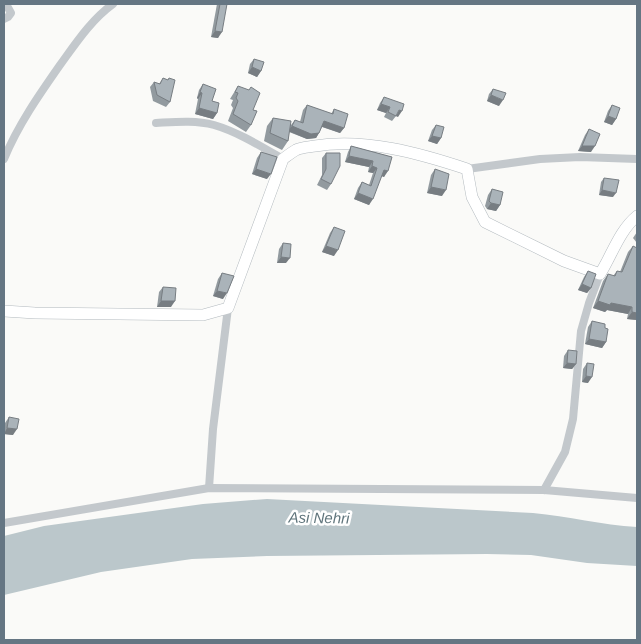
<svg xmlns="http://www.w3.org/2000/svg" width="641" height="644" font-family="Arial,sans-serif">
<rect width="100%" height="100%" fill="#fafaf8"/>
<!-- water -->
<path fill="#bbc7cb" d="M267,499L533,513C568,516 602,525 637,527V566L587,563L531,555L487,554L267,556L192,559L101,572L4,595V536L44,526L203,504Z"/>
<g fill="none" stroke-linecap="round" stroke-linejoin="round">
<!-- secondary casing -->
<g stroke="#b3babf" stroke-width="12">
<path id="secondary" d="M4,311L35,313L203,315L228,308L283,159C287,156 292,152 296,150C301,147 309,147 315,146C365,138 419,153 467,169L472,197L485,222L564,261L600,274C612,255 619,231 637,216"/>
</g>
<!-- street -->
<g stroke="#c3c8cc" stroke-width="8">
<polyline points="4,19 8,17 11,13 6,4"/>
<path d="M156,123C175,122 195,120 214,125C238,132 262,147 283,159"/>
<path d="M4,159C18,125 39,95 60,65C76,43 91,20 113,4"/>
<polyline points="467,169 540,159 580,157 637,159"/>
<polyline points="209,488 213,429 228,308"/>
<polyline points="544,490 565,452 573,419 581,331 589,303 600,274"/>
<polyline points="4,523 209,488 544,490 637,498"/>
</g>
<!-- secondary -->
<use href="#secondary" stroke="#fff" stroke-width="11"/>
</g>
<!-- wall -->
<g fill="#929a9f">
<polygon points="217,4 227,4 218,38 211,37"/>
<polygon points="254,59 261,71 257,77 248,73 250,64"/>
<polygon points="163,78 168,80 169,78 170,102 166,107 153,101 150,87 154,82 159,84"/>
<polygon points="203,84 217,113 213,119 195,114 198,99 197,98 199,90"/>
<polygon points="238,86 253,110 251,125 246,132 228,121 233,108 231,105 233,100 230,99"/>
<polygon points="493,89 499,106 487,101 489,94"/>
<polygon points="384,97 398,117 396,116 392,121 384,117 386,113 377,110 380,103"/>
<polygon points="307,105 331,114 334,109 344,128 340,133 322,127 319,133 316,138 307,139 289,132 288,141 282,150 264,141 267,126 273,118 291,125 295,120 300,122 303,110"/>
<polygon points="612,105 616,119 612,125 604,122 608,111"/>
<polygon points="436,125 441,138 437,144 428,141 432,130"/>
<polygon points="589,129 591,152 578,151 585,135"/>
<polygon points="351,146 392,157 384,177 381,176 369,205 354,199 358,188 362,182 369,185 373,173 368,172 369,167 345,162 348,152"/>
<polygon points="261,152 267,179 252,174 257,158"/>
<polygon points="326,153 331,184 327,190 317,185 322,175 322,158"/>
<polygon points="435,169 442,196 427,193 431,175"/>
<polygon points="604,178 613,197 599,195 601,182"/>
<polygon points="492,189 500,205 496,211 487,209 485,206 488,195"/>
<polygon points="334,227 334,256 322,252 330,233"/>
<polygon points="637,232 637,243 633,238"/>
<polygon points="283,243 286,263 277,263 279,249"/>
<polygon points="633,246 637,320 627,319 628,314 607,310 605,312 593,308 603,281 608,274 613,276 617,271 620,272 628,252"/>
<polygon points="588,271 591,288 587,293 578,290 584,277"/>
<polygon points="222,273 223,299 213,296 218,279"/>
<polygon points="163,287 171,307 157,307 159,292"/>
<polygon points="592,321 605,328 606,342 602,348 585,344 588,327"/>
<polygon points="568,350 576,364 572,369 563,368 564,356"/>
<polygon points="587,363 588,383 582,382 583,369"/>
<polygon points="9,417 13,435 4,434 5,423"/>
</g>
<!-- shaded-wall -->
<g fill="#777d82">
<polygon points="215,31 222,32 218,38 211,37"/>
<polygon points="252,67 261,71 257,77 248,73"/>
<polygon points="200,92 202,93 198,99 197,98"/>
<polygon points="491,95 503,100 499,106 487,101"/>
<polygon points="381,104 390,107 386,113 377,110"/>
<polygon points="199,108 217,113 213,119 195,114"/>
<polygon points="399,110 402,111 398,117 396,116"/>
<polygon points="608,116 616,119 612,125 604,122"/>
<polygon points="324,121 344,128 340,133 320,126"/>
<polygon points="292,126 319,133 316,138 307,139 288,131"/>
<polygon points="432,136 441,138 437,144 428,141"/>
<polygon points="582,146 595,146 591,152 578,151"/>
<polygon points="349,156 373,161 369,167 345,162"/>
<polygon points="372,166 377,168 373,173 368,172"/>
<polygon points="256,169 271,174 267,179 252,174"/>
<polygon points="384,170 388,171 384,177 380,175"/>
<polygon points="431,187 446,190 442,196 427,193"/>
<polygon points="602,190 616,193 613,197 599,195"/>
<polygon points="358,193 373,199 369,205 354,199"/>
<polygon points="491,203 500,205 496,211 487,209"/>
<polygon points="326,246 338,250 334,256 322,252"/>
<polygon points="281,257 290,258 286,263 277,263"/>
<polygon points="582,284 591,288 587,293 578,290"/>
<polygon points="217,291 227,293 223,299 213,296"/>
<polygon points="161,301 175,301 171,307 157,307"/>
<polygon points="598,301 611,303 632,307 628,314 607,310 605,312 593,308"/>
<polygon points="632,312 637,313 637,320 627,319"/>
<polygon points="589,339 606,342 602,348 585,344"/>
<polygon points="567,363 576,364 572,369 563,368"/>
<polygon points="586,376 592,377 588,383 582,382"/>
<polygon points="7,428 17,429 13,435 4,434"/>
</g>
<!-- building -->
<g fill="#aab3b9" stroke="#777d82">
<polygon points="220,4 227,4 222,32 215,31"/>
<polygon points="254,59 264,62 261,71 252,67"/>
<polygon points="163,78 168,80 169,78 175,80 170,102 157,95 154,82 160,84"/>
<polygon points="203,84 216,89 212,101 219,103 217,113 199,108 202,93 200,92"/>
<polygon points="238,86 249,90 251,87 260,93 253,110 257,111 251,125 233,114 238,101 236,98 238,93 235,92"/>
<polygon points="493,89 506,93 503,100 491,95"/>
<polygon points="384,97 404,104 402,111 399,110 396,116 388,112 390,107 381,104"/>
<polygon points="307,105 333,114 334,109 348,114 344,128 324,121 319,133 311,134 292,126 295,120 303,123"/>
<polygon points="612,105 620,108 616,119 608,116"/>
<polygon points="273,118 291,121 288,141 270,133"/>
<polygon points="436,125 444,127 441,138 432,136"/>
<polygon points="589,129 600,134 595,146 582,146"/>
<polygon points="351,146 392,157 388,171 384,170 373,199 358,193 362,182 371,186 377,168 372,166 373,161 349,156"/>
<polygon points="261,152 277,157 271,174 256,169"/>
<polygon points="326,153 340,153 340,166 331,184 321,179 326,169"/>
<polygon points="435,169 449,174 446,190 431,187"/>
<polygon points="604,178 619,180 616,193 602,190"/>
<polygon points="492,189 503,192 500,205 491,203 489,201"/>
<polygon points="334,227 345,231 338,250 326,246"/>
<polygon points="283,243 291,244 290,258 281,257"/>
<polygon points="633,246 637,248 637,313 632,312 632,307 611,303 610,305 598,301 608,274 615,276 617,271 622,272"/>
<polygon points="588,271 596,274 591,288 582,284"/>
<polygon points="222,273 234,276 227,293 217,291"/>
<polygon points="163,287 176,288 175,301 161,301"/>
<polygon points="592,321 605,324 605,328 608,329 606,342 589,339"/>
<polygon points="568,350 577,351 576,364 567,363"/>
<polygon points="587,363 594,364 592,377 586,376"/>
<polygon points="9,417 19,419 17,429 7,428"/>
</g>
<g text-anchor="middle" stroke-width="5" stroke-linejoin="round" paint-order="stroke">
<!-- water labels -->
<g font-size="15" font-style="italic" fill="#60757c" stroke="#fff">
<text transform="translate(319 518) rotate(1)" y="5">Asi Nehri</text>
</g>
</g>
<!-- border -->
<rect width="641" height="644" fill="none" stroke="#657683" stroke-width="10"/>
</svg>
